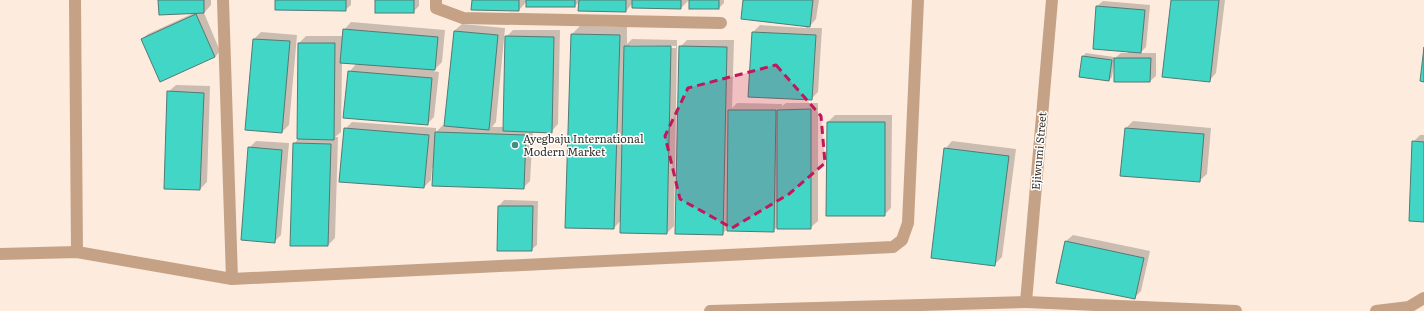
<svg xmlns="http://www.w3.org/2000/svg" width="1424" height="311" font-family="Literata,serif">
<rect width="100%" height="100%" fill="#fdebdd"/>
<!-- shadow -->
<g fill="#0003" fill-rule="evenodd">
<polygon points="159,0 211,0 211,5 204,13 220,51 215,57 142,39 148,34 194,13"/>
<polygon points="276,0 351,0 351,5 345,10"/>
<polygon points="376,0 419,0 419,6 413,12"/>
<polygon points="473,0 689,0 681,8 633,3 626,11 580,1 575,6 527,1 519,10"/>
<polygon points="690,0 724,0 724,3 719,8"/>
<polygon points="744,0 819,0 816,19 808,28 822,28 818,92 811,99 753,32 760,25 806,28 806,26"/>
<polygon points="1172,0 1225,0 1216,73 1209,81"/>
<polygon points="1103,1 1150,5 1146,47 1140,53 1156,53 1156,76 1150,81 1114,64 1112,77 1109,80 1083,56 1086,53 1114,57 1114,59 1121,53 1128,53 1097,6"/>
<polygon points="351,22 445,30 442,62 433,71 439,72 434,117 427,124 349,72 357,63 342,62 341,132 335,137 338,137 335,238 328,245 294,144 298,139 299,43 306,36 344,36 344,30"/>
<polygon points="462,24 505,28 496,122 492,127 504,127 505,38 513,30 560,30 558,124 551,132 533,131 530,181 523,188 432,168 431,180 424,187 340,181 345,129 352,122 436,128 436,132 443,125 445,125 454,31"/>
<path d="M580,26L627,27V44L632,39L677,40L674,226L667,233L621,220L614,228L572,34ZM630,45L676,46V48L630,47Z"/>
<polygon points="261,32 297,35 289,125 282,132 246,129 254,39"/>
<polygon points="687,40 734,40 732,108 737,103 782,104 782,106 786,103 818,103 818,221 810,228 778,226 773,231 728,228 722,234 680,47"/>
<polygon points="176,85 210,86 207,182 200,189 168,92"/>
<polygon points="835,115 892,115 891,208 884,215 828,122"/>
<polygon points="1133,121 1211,128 1207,174 1199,181 1121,175 1126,128"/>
<polygon points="1420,135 1424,135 1424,221 1413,142"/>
<polygon points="256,141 289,143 281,235 274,242 249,148"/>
<polygon points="952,141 1016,149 1002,257 995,264 945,149"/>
<polygon points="504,200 538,201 537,245 531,250 498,250 499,206"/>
<polygon points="1073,235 1150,251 1141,291 1134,298 1065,242"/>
</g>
<!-- building -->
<g fill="#41d6c5" stroke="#537a74">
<polygon points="158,0 204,0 204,13 159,15"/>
<polygon points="275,0 346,0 346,11 275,10"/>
<rect x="375" y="0" width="39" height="13"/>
<polygon points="472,0 519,0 519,11 471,10"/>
<rect x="526" y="0" width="49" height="7"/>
<polygon points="579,0 626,0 626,12 578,11"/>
<polygon points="632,0 681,0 681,9 632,8"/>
<rect x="689" y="0" width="30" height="9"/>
<polygon points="743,0 813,0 810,27 741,19"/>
<polygon points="1171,0 1219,0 1210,82 1162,77"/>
<polygon points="1096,6 1145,10 1141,53 1093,49"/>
<polygon points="196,14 215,57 160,82 141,39"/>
<polygon points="343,29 438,37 435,70 340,63"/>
<polygon points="454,31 498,35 489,130 444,126"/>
<polygon points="752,32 816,35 812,100 748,97"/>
<polygon points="571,34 620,35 614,229 565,228"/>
<polygon points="505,36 554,37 552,133 503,131"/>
<polygon points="253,39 290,41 282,133 245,130"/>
<polygon points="298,43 335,43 334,140 297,139"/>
<polygon points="624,46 671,46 667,234 620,233"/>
<polygon points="679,46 727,47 723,235 675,234"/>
<polygon points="1424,47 1424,82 1420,81"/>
<polygon points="1082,56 1112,60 1109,81 1079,77"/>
<polygon points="1114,58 1151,58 1150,82 1114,82"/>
<polygon points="348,71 432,78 428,125 343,118"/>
<polygon points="167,91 204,93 200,190 164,189"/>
<polygon points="811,109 811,229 777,229 777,110"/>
<polygon points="728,110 776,110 774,232 727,231"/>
<polygon points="827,122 885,122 885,216 826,216"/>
<polygon points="344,128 429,135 424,188 339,182"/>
<polygon points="1125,128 1204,134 1200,182 1120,176"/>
<polygon points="435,132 526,135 524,189 432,186"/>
<polygon points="1412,141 1424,142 1424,222 1409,221"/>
<polygon points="293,143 331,144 328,246 290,246"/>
<polygon points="248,147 282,150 275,243 241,240"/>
<polygon points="944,148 1009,156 995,266 931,258"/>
<polygon points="498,206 533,206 532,251 497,251"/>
<polygon points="1065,241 1144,258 1135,299 1056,283"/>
</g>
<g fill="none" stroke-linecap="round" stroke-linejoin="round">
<!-- lane -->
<g stroke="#c5a286" stroke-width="12">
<polyline points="75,0 77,252"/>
<polyline points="223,0 232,279"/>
<polyline points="436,0 436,8 463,18 721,23"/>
<polyline points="0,254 77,252 232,279 893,247 902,240 908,223 918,0"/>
</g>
<!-- street -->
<g stroke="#c5a286" stroke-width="12">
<polyline points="1026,302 1236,311"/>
<polyline points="710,311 1026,302 1052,0"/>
<polyline points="1376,311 1409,307 1424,298"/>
</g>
</g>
<!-- marked area -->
<path fill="#c2185b" fill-opacity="0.2" stroke="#c2185b" stroke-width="3" stroke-dasharray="8 5" stroke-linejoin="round" d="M776,65L821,116L825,163L789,194L732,228L680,199L665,136L688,88Z"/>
<!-- markers -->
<circle fill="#458b82" stroke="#fff" stroke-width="1.5" cx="515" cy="145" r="4"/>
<g text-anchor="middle" stroke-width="3" stroke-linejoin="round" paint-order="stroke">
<!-- poi labels -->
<g font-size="11" fill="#392e25" stroke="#fff" text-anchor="start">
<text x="523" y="143">Ayegbaju International<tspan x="523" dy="13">Modern Market</tspan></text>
</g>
<!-- street labels -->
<g font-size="11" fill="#392e25" stroke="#fff">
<text transform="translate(1039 151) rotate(-85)" y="4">Ejiwumi Street</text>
</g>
</g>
</svg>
